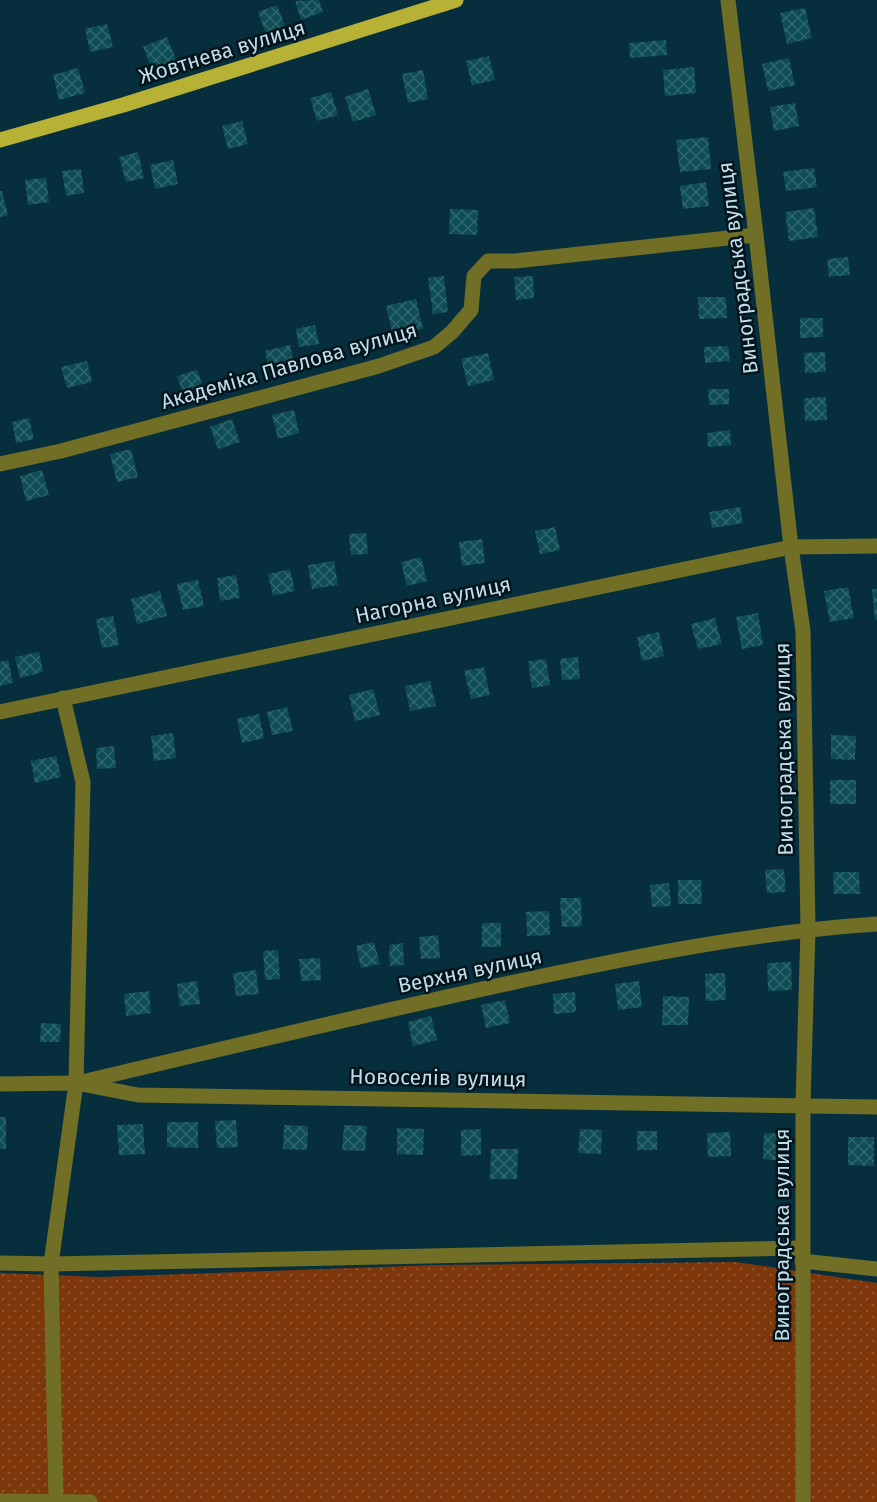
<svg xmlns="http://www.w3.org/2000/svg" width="877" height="1502" font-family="'Fira Sans',sans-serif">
<defs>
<pattern id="garden-dots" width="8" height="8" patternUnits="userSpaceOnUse" patternTransform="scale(1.5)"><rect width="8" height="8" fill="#7d370b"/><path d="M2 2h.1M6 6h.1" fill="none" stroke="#8e532f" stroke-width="1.8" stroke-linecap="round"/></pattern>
<pattern id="building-cross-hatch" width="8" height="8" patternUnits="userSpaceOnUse" patternTransform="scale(1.5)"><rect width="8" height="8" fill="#0e4d54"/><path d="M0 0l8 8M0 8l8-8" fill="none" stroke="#2f666d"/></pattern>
</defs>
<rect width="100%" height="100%" fill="#072e3c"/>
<!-- garden -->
<polygon fill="url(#garden-dots)" points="736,1262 877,1283 877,1502 0,1502 0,1273 100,1277 436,1265"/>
<!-- building -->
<g fill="url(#building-cross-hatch)">
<polygon points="319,0 323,12 301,20 295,1"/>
<polygon points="277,5 285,26 266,34 258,12"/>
<polygon points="805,8 812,38 787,44 780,13"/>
<polygon points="107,24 113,47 90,52 85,29"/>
<polygon points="167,37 177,62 153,72 143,47"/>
<polygon points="666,40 667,55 630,58 629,43"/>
<polygon points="489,56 495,80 472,85 466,61"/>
<polygon points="789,58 795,85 768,91 762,64"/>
<polygon points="694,67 696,93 665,96 663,70"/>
<polygon points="78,68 85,93 59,100 53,75"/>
<polygon points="423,70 428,99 408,103 402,74"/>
<polygon points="368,89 376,115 353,122 345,97"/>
<polygon points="331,92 338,115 317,121 310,98"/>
<polygon points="795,103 799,126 774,131 770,107"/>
<polygon points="242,121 248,144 228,149 222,126"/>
<polygon points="708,137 711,169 680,172 676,140"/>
<polygon points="138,152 144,178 126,182 119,157"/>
<polygon points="173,160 178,184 155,189 150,165"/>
<polygon points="814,168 817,187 786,191 783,172"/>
<polygon points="81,169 84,193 66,196 62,171"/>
<polygon points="46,178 49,202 28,205 25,180"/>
<polygon points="706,182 709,206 683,209 680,186"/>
<polygon points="0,191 2,191 8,215 0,217"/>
<polygon points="814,208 818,237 789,241 785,212"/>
<polygon points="450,209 478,210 477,235 449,234"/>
<polygon points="848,257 850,275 829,277 827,259"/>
<polygon points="444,276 448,312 433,314 428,278"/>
<polygon points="533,276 534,298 516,300 514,277"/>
<polygon points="698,297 726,297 727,318 699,319"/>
<polygon points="416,299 423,329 393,336 386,306"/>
<polygon points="800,318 823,318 823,337 800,338"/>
<polygon points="315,325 319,344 299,347 296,329"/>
<polygon points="290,345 295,368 270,373 265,351"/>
<polygon points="728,346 730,361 705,363 704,347"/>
<polygon points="825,352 826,372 805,373 804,353"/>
<polygon points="488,353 494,380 468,386 461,359"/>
<polygon points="87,361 92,382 67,388 61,367"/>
<polygon points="197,370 205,392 185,399 177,376"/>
<polygon points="708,389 729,389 729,404 709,405"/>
<polygon points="826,397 827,420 805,421 804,398"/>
<polygon points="294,410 299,433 278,439 272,415"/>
<polygon points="29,418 34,439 16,443 12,422"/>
<polygon points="232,419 240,442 218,449 210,427"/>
<polygon points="730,430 731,445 708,447 707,433"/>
<polygon points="131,449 138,477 117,482 110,454"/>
<polygon points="42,470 49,495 26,501 20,476"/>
<polygon points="740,507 743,523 712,528 709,512"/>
<polygon points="555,527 560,550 540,554 535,531"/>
<polygon points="366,533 368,554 351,555 349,534"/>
<polygon points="482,539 485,563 462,566 459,542"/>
<polygon points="421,557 427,581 407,586 401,562"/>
<polygon points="334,561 338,585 312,589 308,565"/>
<polygon points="290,569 295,591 273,596 268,574"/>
<polygon points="236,575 240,598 220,601 217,578"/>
<polygon points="198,580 204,606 183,610 177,584"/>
<polygon points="848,587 854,618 830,622 824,591"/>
<polygon points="872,589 877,589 877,620 875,620"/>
<polygon points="160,591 167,616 137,624 131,599"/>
<polygon points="758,613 763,645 742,649 736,617"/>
<polygon points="113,616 119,645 102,648 96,619"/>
<polygon points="715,618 722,644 698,649 691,624"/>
<polygon points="659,632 664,656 642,661 637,637"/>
<polygon points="39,652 43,672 20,678 15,657"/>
<polygon points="578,657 580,679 562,680 560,659"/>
<polygon points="546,659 550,685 532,688 528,661"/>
<polygon points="8,660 13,683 0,686 0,662"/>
<polygon points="484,667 490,695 471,699 464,671"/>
<polygon points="430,681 436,706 410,711 405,686"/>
<polygon points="373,689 380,715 355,721 349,695"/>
<polygon points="287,707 293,731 272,735 267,712"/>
<polygon points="259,714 264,738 242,743 237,719"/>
<polygon points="173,733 176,758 154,761 151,736"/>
<polygon points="831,735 856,736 855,760 831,759"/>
<polygon points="114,746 116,768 97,769 96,748"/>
<polygon points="56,756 61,777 35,783 31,761"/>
<rect x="830" y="780" width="26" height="24"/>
<polygon points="784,869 786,892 767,893 765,870"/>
<polygon points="833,872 859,872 860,894 834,894"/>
<polygon points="678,880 701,880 702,904 678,904"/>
<polygon points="669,883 671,906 652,907 650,885"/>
<polygon points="560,898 581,898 582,926 562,927"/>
<polygon points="549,911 550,935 527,936 526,912"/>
<rect x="482" y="923" width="19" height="24"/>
<polygon points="438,935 440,958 421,959 419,937"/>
<polygon points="374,942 380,964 361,968 356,946"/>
<polygon points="403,943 404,965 390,966 389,945"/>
<polygon points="278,950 280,979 265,980 263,951"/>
<polygon points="320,958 321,980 301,981 299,959"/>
<polygon points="791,962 792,990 768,991 767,963"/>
<polygon points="256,970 259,994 236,996 233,973"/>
<polygon points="725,973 726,1000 706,1001 705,974"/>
<polygon points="197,981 200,1004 180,1006 177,984"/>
<polygon points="639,981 642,1007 618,1010 615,984"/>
<polygon points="149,991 151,1013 126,1016 124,994"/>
<polygon points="575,992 576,1012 554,1014 553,994"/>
<polygon points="663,996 689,997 688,1025 662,1025"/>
<polygon points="505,1000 510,1023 486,1028 481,1005"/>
<polygon points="431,1016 437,1040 413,1046 408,1022"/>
<polygon points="41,1023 61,1024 60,1042 40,1042"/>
<rect x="0" y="1117" width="6" height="32"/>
<polygon points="236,1120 238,1147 217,1148 215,1121"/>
<polygon points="167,1122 198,1122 198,1148 167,1147"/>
<polygon points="143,1124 145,1154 119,1155 117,1125"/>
<polygon points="284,1125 308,1126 307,1150 283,1149"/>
<polygon points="344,1125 367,1126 365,1151 342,1150"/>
<polygon points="397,1128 424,1129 423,1155 397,1154"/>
<polygon points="481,1129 481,1155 461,1156 461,1130"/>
<polygon points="580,1129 602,1130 601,1154 578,1153"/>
<rect x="637" y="1131" width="20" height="19"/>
<polygon points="730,1132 731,1156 708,1157 707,1133"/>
<polygon points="764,1133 788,1134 787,1161 763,1159"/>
<polygon points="848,1137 874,1137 874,1166 848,1165"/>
<polygon points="491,1149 518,1149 517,1179 490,1179"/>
</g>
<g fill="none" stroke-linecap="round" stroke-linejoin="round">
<!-- minor -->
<g stroke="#716e26" stroke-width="15">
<polyline points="728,0 756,235 791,547 803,631 808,929 803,1104 803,1502"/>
<polyline points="0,464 61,451 379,366 434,347 452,332 471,310 474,276 488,261 515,261 756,235"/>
<polyline points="0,712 791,547 877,546"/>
<path d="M82,1082C229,1047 376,1012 524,980C641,955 757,932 877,924"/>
<polyline points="0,1084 76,1083 138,1095 877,1107"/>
<polyline points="802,1261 877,1269"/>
<polyline points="0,1263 51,1264 802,1248"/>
<polyline points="0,1501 90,1502"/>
<polyline points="56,1502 51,1264 76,1083 83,782 63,698"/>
</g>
<!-- major -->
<polyline stroke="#b7b235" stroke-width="15" points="0,140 123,105 456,0"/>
</g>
<g text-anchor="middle" stroke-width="5" stroke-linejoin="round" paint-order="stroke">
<!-- street labels -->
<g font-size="21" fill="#c4dce7" stroke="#02141c">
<text transform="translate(222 52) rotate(-17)" y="7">Жовтнева вулиця</text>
<text transform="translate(738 268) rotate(-97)" y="7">Виноградська вулиця</text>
<text transform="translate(289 366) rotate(-16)" y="7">Академіка Павлова вулиця</text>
<text transform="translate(433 600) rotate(-12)" y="7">Нагорна вулиця</text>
<text transform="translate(784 749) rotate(-91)" y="7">Виноградська вулиця</text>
<text transform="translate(470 971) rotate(-12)" y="7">Верхня вулиця</text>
<text transform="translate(438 1078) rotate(1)" y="7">Новоселів вулиця</text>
<text transform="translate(782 1235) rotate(-90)" y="7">Виноградська вулиця</text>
</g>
</g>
</svg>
